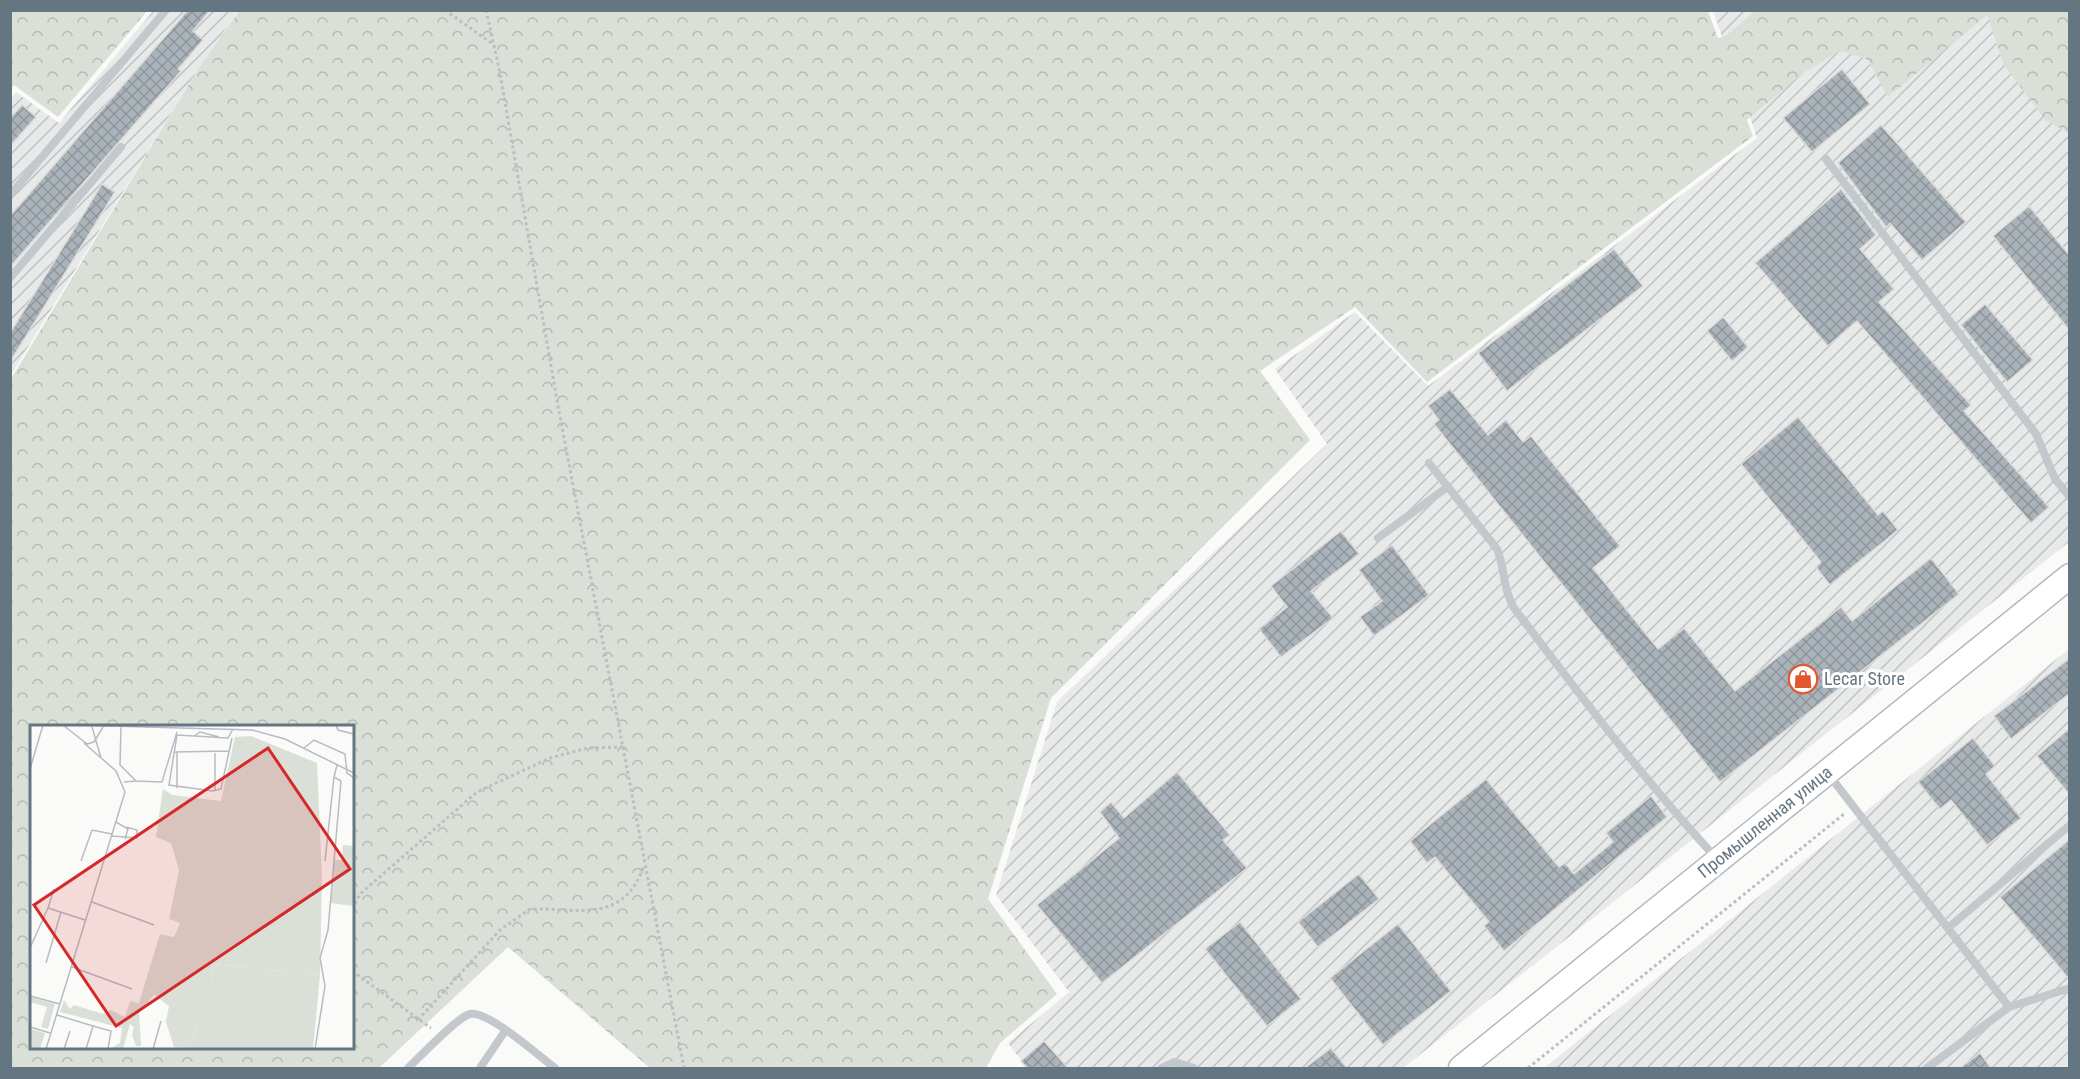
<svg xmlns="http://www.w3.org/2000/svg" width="2080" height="1079" font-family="'Roboto Condensed',sans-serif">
<defs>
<pattern id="industrial-furrows" width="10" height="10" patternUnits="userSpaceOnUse" patternTransform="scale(1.5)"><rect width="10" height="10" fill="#e8e9e9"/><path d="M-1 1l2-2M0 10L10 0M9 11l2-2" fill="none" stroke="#c0c1c2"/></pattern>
<pattern id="forest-crowns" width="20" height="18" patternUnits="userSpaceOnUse" patternTransform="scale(1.5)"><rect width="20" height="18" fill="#dadfd7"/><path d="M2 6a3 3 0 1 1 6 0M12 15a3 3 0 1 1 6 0" fill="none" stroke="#b4b9b4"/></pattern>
<pattern id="building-cross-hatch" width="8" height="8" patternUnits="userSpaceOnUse" patternTransform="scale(1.5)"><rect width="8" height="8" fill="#aab3b9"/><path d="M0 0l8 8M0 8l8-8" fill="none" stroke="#8e969c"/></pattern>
</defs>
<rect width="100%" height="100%" fill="#fafaf8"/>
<!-- industrial -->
<g fill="url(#industrial-furrows)">
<polygon points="153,11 238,11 200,66 11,375 11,98 16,92 59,123"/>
<polygon points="1713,11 2069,11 2069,542 1403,1068 1027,1068 1008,1043 1069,992 996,895 1057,702 1327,444 1275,369 1355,312 1428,386 1757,138"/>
<polygon points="2069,649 2069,1068 1544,1068"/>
</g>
<!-- forest -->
<g fill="url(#forest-crowns)" fill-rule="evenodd">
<polygon points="11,10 147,10 147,11 58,117 14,85 11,89"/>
<path d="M1708,11L1718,38L1727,35L1755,11H2069V133L2045,120L2004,65L1987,15L1888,97L1867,59L1840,51L1803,73L1747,120L1753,136L1427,382L1355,307L1260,371L1310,440L1051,698L988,899L1057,994L1000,1043L986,1068H650L508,947L379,1068H11V379L200,66L239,11ZM32,726H352V1048H32Z"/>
</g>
<!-- building -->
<g fill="url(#building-cross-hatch)" stroke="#dcdcda" stroke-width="1.5">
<polygon points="188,10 210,10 193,31 203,40 178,69 181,71 10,267 10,216"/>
<polygon points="1842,69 1870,104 1812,152 1783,118"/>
<polygon points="22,105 36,117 10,146 10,118"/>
<polygon points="1881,125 1966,222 1922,260 1890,223 1886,227 1838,163"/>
<polygon points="102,184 115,192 10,362 10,333"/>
<polygon points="1841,189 1876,235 1860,249 1894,289 1879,302 1971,405 1964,411 2049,507 2031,523 1857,321 1828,346 1755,263"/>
<polygon points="2029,206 2070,256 2070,331 1993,236"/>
<polygon points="1614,249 1643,286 1507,391 1478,353"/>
<polygon points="1985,304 2033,360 2007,382 1961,325"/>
<polygon points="1723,317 1748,347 1732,361 1707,331"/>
<polygon points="1450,389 1488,435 1506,420 1523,442 1531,436 1620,546 1593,568 1658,649 1684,628 1735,691 1841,607 1852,621 1931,558 1959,594 1720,782 1434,424 1439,420 1428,406"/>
<polygon points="1798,417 1878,515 1883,511 1898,530 1830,585 1816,567 1821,562 1741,464"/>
<polygon points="1341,531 1359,554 1311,591 1333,618 1281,657 1259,629 1287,607 1271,586"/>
<polygon points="1392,545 1429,595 1374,636 1360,617 1382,601 1359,570"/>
<polygon points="2070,658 2070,693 2011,739 1994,716"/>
<polygon points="2070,728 2070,795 2037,756"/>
<polygon points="1973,738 1995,766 1986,774 2021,818 1987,845 1951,800 1940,809 1918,782"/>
<polygon points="1177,772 1230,835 1223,840 1247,868 1102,983 1037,905 1119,838 1100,812 1111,802 1124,818"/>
<polygon points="1486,779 1559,867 1565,863 1574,874 1613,842 1606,833 1651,796 1667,817 1504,951 1484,926 1489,922 1435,857 1427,863 1410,841"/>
<polygon points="2070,839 2070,980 2000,897"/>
<polygon points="1359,874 1379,899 1318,947 1298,922"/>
<polygon points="1240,922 1301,999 1267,1026 1205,949"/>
<polygon points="1398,924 1451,991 1383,1045 1330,978"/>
<polygon points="1044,1041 1068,1068 1027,1068 1021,1061"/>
<polygon points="1331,1048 1347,1068 1305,1068"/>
<polygon points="1980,1053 1991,1068 1960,1068"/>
</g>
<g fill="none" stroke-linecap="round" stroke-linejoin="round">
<!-- secondary casing -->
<g stroke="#b3babf" stroke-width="27">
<polyline id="secondary" points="1461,1068 2070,576"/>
</g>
<!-- path -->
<g stroke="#bbbfc2" stroke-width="3" stroke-dasharray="3 3" stroke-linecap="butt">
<polyline points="445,10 494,45"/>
<polyline points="486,10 499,68 558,406 684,1068"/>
<polyline points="352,909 360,894 477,792 550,758 588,748 623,747"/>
<polyline points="352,971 431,1028"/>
<path d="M418,1020L500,930L530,909C578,908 624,925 644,865"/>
<polyline points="1528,1068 1844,814"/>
</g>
<!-- service -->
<g stroke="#c3c8cc" stroke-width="8">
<polyline points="1826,159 2036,434 2055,479 2070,497"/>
<polyline points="10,195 166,10"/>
<polyline points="10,278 121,147"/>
<path d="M1429,463L1497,549C1505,568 1503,590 1514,608C1579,694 1644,780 1717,859"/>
<polyline points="1378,538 1446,488"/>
<polyline points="1829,775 2009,1007 1927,1068"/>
<polyline points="1948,928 2070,825"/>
<polyline points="2009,1007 2070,988"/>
<path d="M408,1068C420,1057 457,1017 470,1014C488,1010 540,1057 555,1068"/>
<polyline points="480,1068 505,1031"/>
<polyline points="1162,1068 1175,1062 1194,1068"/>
</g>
<!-- secondary -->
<use href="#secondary" stroke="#fff" stroke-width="24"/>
</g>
<!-- icons -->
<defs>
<g id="shop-ring" transform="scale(1.5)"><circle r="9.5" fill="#fff" stroke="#e4572e" stroke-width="1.5"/><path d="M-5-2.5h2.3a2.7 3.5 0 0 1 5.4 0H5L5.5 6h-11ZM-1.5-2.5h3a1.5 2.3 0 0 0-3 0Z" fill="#e4572e"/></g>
</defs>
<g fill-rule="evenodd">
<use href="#shop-ring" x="1803" y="679"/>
</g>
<g text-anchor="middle" stroke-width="6" stroke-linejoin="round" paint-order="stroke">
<!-- poi labels -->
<g font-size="18" fill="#657683" stroke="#fff" text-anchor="start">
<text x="1824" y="685">Lecar Store</text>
</g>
<!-- street labels -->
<g font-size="18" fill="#657683" stroke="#fff">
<text transform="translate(1765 822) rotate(-39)" y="6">Промышленная улица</text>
</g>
</g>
<!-- overview -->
<g transform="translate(30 725)">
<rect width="324" height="324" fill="#fafaf8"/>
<path d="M221,11L287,38L292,152L290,250L183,239L178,285L171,284L160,324L144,322L136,297L139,281L124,270L109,287L111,321H106L102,310L104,302L100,299L93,324H80L90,318L92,303L30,287L34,275L40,284L44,280L73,289L81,285L95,292L100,276L109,278L130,209L144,212L150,198L139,194L149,145L141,118L126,112L133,64L142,70L191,76L205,12ZM313,120L324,121V181L300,178L304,135H312ZM0,272L25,279L18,304L11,302L17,282L0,277ZM0,304L15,308L10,324H0Z" fill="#dadfd7"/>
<path d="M183,239L290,250L283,324H160L171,284H178Z" fill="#dadfd7"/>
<path fill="none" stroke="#b5bdc2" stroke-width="1.5" d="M33,0L57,19L64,17L73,2M45,0L222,5L255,14L324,48M306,0L308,5L324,9M62,2L71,33M91,2L90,40L106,56L94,57M147,10L139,60L183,66L191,64L202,13M147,10L198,13L203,4M164,11L170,7L189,12M274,23L284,15L315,29L317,48L324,53M144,27L199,26M185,28V66M0,44L13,0M106,56L132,57L147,7M147,63V27M86,97L98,104L95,114M82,111L107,113V105L96,102M51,136L62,105L82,109M295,136L304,52M24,164L18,183L55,195M62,177L124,200M0,223L18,183M16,238L31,187M42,242L102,264M0,271L30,279M27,290L63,301L56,324M63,301L81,306L78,324M0,302L20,308M16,324L95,67L86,46L54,18M34,324L40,306M123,324L131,296M285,324L295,261L290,233L298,205L311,56L304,52L307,40"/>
<path fill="#d62828" fill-opacity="0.15" stroke="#d62828" stroke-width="3" d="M238,23L320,144L86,301L4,180Z"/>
<rect width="324" height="324" fill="none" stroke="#657683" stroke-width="3"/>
</g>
<!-- border -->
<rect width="2080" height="1079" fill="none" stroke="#657683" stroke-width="24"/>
</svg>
